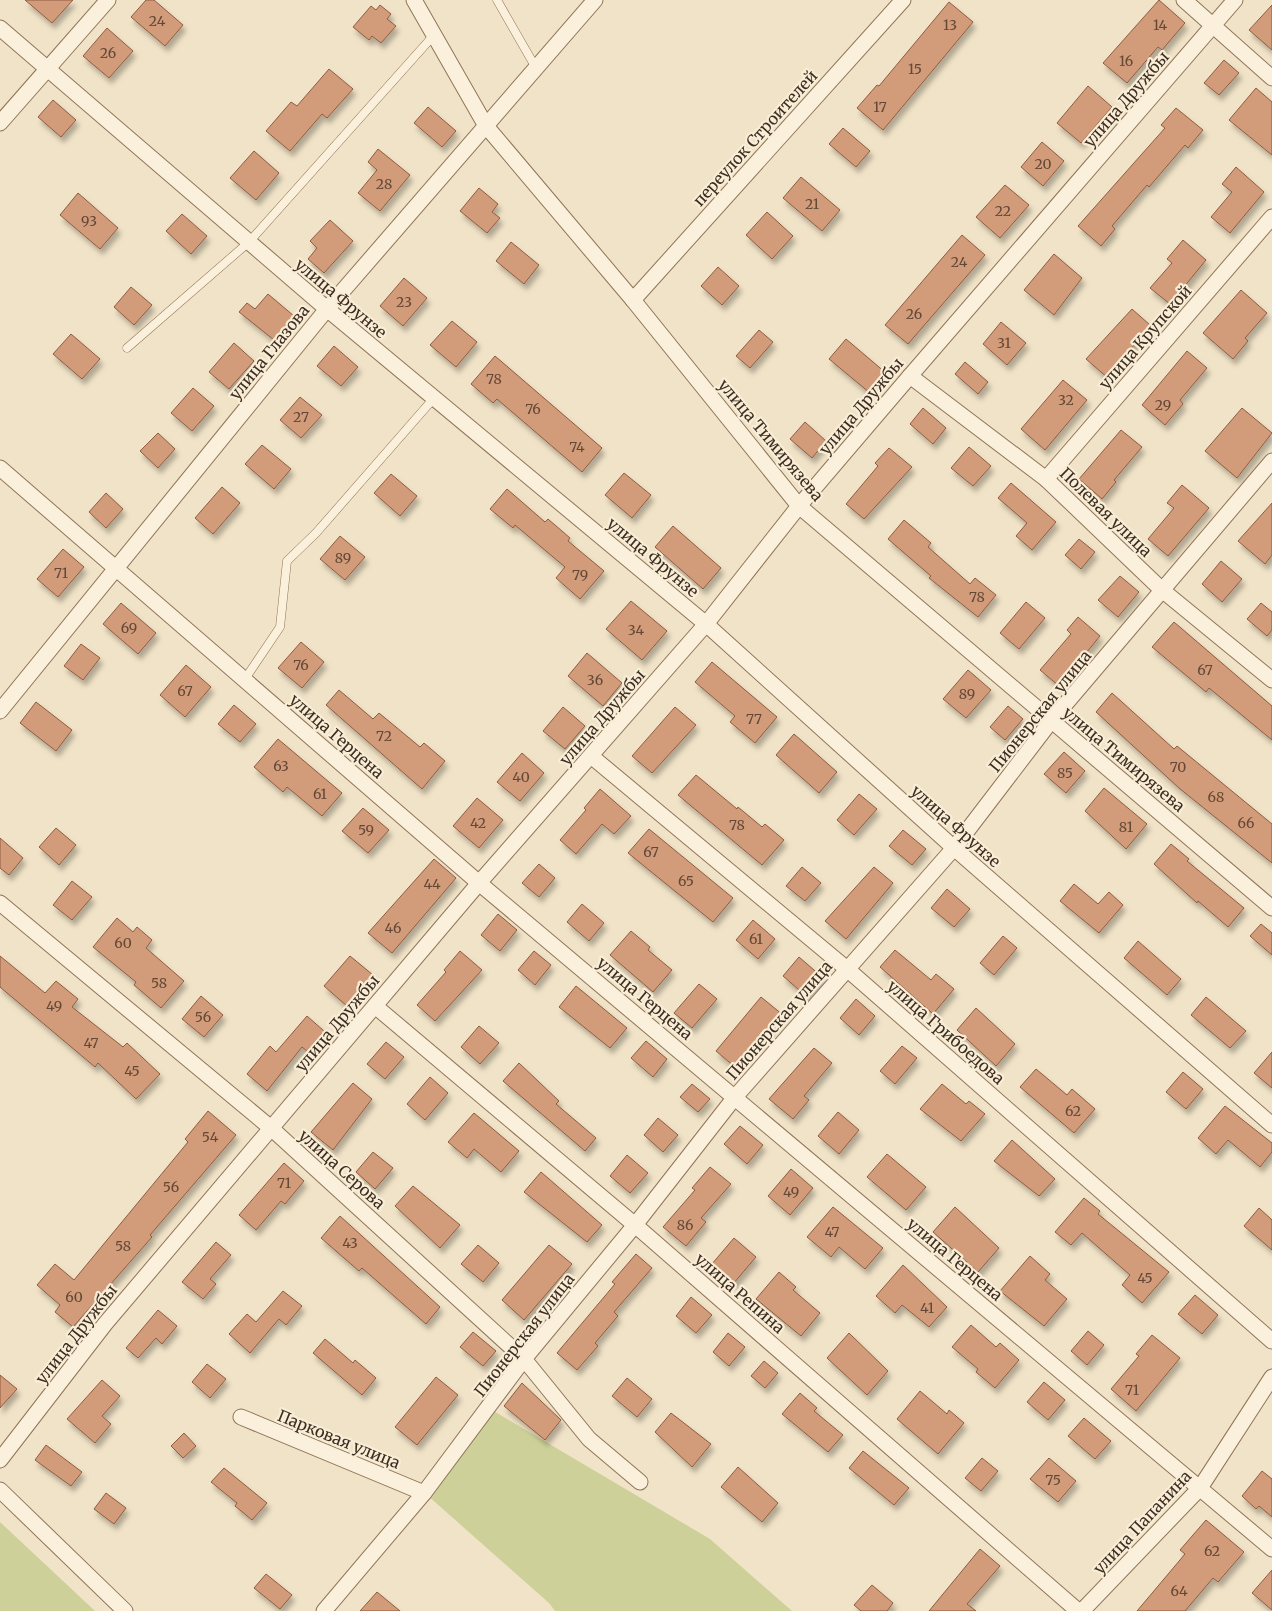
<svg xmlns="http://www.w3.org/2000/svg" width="1272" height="1611" font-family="Merriweather,serif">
<defs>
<filter id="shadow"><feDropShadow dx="3" dy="5.5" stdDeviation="2.5" flood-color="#0004"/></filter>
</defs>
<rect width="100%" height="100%" fill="#f1e3c7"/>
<!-- green -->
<g fill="#cdd199">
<polygon points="492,1410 710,1539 792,1611 555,1611 549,1603 427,1495"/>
<polygon points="0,1522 95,1611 0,1611"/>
</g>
<!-- building -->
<g fill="#d29b7a" stroke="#905b3e" filter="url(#shadow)">
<polygon points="25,0 73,0 52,23"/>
<polygon points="146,0 154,0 183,25 165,46 131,17"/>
<polygon points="1159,0 1185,23 1162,50 1158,47 1127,83 1103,63"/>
<polygon points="949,2 973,22 883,130 857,108 877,85 879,86"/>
<polygon points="380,5 391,14 387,19 396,26 381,43 372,36 369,40 353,27 371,6 376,10"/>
<polygon points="1272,5 1272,50 1249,30"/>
<polygon points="107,28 133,51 109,78 83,56"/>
<polygon points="1224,60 1239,73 1219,95 1204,83"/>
<polygon points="329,69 353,89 327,118 322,114 290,151 266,131 291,102 297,106"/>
<polygon points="1088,86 1112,107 1081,143 1057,123"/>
<polygon points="1256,88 1272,102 1272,155 1229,120"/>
<polygon points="53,100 76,120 61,137 38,117"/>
<polygon points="428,107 456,131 442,147 414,123"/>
<polygon points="1176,108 1203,130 1188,148 1185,145 1149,187 1147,185 1112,226 1115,229 1101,246 1078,226 1165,128 1161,125"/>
<polygon points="843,128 870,151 856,167 829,144"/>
<polygon points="1042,142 1064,161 1043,186 1021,167"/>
<polygon points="378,149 410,175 380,211 358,193 377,170 368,162"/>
<polygon points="254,151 279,173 256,200 230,178"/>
<polygon points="1236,167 1264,192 1230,233 1211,217 1232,192 1222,184"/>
<polygon points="801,177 840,210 822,231 783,198"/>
<polygon points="1005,185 1029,205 1000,238 976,217"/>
<polygon points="479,188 498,204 492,212 500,218 487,233 460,211"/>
<polygon points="78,193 118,228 100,249 60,215"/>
<polygon points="767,212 793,236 772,259 746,235"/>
<polygon points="182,214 207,236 191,254 166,231"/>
<polygon points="330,220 353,241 324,273 308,259 317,248 310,241"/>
<polygon points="962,235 985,255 908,344 885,325"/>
<polygon points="1183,240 1206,260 1170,304 1150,288 1172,263 1167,259"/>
<polygon points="511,242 539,265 524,284 496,261"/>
<polygon points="1054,254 1082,278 1054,315 1024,290"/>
<polygon points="718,267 739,286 722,305 701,286"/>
<polygon points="404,278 427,298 403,326 380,306"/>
<polygon points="131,287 152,305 134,325 114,307"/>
<polygon points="1241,290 1267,313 1245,338 1248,341 1233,359 1203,333"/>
<polygon points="268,294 294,316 274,340 239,312 247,303 255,309"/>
<polygon points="1132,309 1150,325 1108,378 1086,359"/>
<polygon points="452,321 477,342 456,367 430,345"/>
<polygon points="1001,322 1026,343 1007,365 983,344"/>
<polygon points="759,330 773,342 750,368 736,356"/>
<polygon points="71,334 100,359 82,379 53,354"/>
<polygon points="846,339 886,373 870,393 829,359"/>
<polygon points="234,343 254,361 229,389 209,372"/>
<polygon points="334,346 358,367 341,386 317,366"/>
<polygon points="1187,351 1207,368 1180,400 1183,404 1165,425 1142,405"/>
<polygon points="495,356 602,448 582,472 497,399 493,403 471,384"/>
<polygon points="965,362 988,382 978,394 955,374"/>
<polygon points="1063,380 1087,400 1045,450 1021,429"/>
<polygon points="193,388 214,406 192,431 171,413"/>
<polygon points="300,397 322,415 301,438 280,420"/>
<polygon points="923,408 946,428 933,444 910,424"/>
<polygon points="1242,408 1272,433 1237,478 1205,451"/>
<polygon points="805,422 826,441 812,458 790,439"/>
<polygon points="1121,430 1142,447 1114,480 1116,482 1102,499 1079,479"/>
<polygon points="158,433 175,449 158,468 140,451"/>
<polygon points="262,445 291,469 274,489 245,464"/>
<polygon points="969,447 991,466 973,486 951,468"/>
<polygon points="889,448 912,467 864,519 846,504 878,466 875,463"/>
<polygon points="624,473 651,495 632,518 605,495"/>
<polygon points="391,474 417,496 400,516 374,493"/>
<polygon points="1011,483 1056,522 1032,550 1016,536 1027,523 998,498"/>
<polygon points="1182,485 1209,508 1168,556 1148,539 1174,508 1167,503"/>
<polygon points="222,487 240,503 213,534 195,518"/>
<polygon points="507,489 545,522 548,519 570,538 568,541 604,571 580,599 556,578 565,567 515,525 513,528 490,509"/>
<polygon points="106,493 123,509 106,528 89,512"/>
<polygon points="1272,503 1272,555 1265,564 1238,541"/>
<polygon points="904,520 931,543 928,547 970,584 975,578 996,595 978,617 929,578 931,576 888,539"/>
<polygon points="673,526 721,568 703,589 655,547"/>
<polygon points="340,536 365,557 345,580 320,559"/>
<polygon points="1079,539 1095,552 1081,569 1065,555"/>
<polygon points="63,549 84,567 58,597 37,579"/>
<polygon points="1221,561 1242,579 1222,602 1202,584"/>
<polygon points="1120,576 1139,592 1118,617 1098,600"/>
<polygon points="631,601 667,631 642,660 606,629"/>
<polygon points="1026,602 1045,618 1019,649 1000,633"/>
<polygon points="121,603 156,633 138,654 103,624"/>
<polygon points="1261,603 1272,612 1272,630 1267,636 1247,619"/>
<polygon points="1078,617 1100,636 1059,686 1040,670 1071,634 1067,630"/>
<polygon points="1174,622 1272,706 1272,740 1209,688 1206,692 1152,647"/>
<polygon points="301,642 324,662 302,688 278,668"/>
<polygon points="81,644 100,658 83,680 64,666"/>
<polygon points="587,653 622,683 603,706 568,676"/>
<polygon points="712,662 777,717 755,743 730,722 735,716 695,682"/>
<polygon points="186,665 211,687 185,717 160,695"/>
<polygon points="968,670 991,690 966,718 943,699"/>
<polygon points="339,690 373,719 379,713 420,747 424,743 445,761 422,789 326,705"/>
<polygon points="1112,693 1174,749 1177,746 1272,824 1272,863 1179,788 1096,712"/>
<polygon points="36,702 72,730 56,751 20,723"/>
<polygon points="234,705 256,724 240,742 218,724"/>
<polygon points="1008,706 1023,719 1005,740 990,727"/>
<polygon points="563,707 585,726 565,749 543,731"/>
<polygon points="675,707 696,725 652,773 632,756"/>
<polygon points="794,734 837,772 819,793 776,755"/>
<polygon points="278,739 342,793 322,816 287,787 283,792 254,767"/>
<polygon points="1064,752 1085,771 1066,793 1044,774"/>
<polygon points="522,753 544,773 520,801 497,782"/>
<polygon points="696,775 737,809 738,807 762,827 765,824 784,840 762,865 678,795"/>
<polygon points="1104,788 1147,824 1126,849 1085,811"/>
<polygon points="600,789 631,816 614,834 602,824 576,854 560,840 586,810 584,808"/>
<polygon points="859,794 877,809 854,835 837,820"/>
<polygon points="477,798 503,820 479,848 453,826"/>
<polygon points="363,808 389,830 368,853 342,831"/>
<polygon points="56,828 76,845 59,865 39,847"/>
<polygon points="649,829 733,898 713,922 628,853"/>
<polygon points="903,830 926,849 912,865 889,846"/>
<polygon points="0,838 23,858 9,875 0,868"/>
<polygon points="1171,844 1189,859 1187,861 1244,908 1228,927 1198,901 1197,903 1154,864"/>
<polygon points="434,859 456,878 392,953 368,933"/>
<polygon points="539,864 555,878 539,897 522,883"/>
<polygon points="802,867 821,883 805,901 786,886"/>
<polygon points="874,867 893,883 846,939 825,921"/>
<polygon points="72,881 92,897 72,920 53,905"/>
<polygon points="1074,884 1098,904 1109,892 1123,905 1099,933 1060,901"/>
<polygon points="947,889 970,909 954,927 931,908"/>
<polygon points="582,904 604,923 589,941 567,922"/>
<polygon points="498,914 517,930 500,951 481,935"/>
<polygon points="117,918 133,932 137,927 152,940 146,948 184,981 161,1008 134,985 136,982 93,947"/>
<polygon points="753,920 775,939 758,959 736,940"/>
<polygon points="1261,924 1272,933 1272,955 1250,936"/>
<polygon points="631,931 650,947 648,950 672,970 653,992 610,955"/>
<polygon points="1003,936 1017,948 994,975 980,963"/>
<polygon points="1138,941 1181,979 1167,995 1124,958"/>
<polygon points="895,950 931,980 936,974 954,989 933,1014 880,967"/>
<polygon points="460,951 482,970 435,1021 417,1005 446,972 444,970"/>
<polygon points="534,951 551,965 535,985 518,970"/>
<polygon points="0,956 45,993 56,981 78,999 72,1007 123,1047 127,1043 160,1074 136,1099 98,1063 95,1067 0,987"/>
<polygon points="350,956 373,975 347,1006 324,986"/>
<polygon points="799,957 822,977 806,996 783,976"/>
<polygon points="699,984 717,999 692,1028 674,1013"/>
<polygon points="576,986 627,1028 610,1048 559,1007"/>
<polygon points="201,996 223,1015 204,1037 182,1019"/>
<polygon points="761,997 783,1015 735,1067 716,1051"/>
<polygon points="1206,997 1246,1031 1230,1048 1191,1015"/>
<polygon points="856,999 875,1016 859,1035 840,1018"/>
<polygon points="976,1008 1015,1044 996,1066 957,1030"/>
<polygon points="307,1016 324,1031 307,1051 302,1047 267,1091 247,1074 270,1046 276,1052"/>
<polygon points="479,1026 499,1043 480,1064 461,1047"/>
<polygon points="646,1041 667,1059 653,1077 631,1058"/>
<polygon points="386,1042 404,1057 385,1079 367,1064"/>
<polygon points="902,1046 917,1058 895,1084 880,1071"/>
<polygon points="814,1048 832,1063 804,1096 809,1100 793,1119 769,1099"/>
<polygon points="1272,1052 1272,1088 1254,1073"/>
<polygon points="519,1063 559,1101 556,1104 596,1138 585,1151 503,1081"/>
<polygon points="1036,1069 1067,1095 1072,1089 1095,1109 1074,1133 1020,1087"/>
<polygon points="1183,1072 1203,1089 1186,1109 1166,1092"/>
<polygon points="430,1077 448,1093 425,1120 407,1104"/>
<polygon points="353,1083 372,1099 333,1150 311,1132"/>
<polygon points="692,1084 710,1099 698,1112 680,1097"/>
<polygon points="942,1084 966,1104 969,1101 985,1114 961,1141 920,1109"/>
<polygon points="1225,1106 1272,1143 1272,1152 1260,1167 1228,1140 1216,1154 1198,1138"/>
<polygon points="208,1111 236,1135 150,1235 152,1237 73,1327 55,1312 60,1305 37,1285 55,1264 74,1280 188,1142 185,1139"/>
<polygon points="838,1112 859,1130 839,1154 818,1136"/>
<polygon points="474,1113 519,1151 501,1172 474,1149 467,1158 448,1142"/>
<polygon points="658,1118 678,1135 663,1152 644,1135"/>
<polygon points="740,1126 763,1145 747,1164 724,1144"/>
<polygon points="1012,1140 1055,1179 1039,1196 994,1161"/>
<polygon points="373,1152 393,1168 375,1189 356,1172"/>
<polygon points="887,1154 926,1187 906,1210 867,1177"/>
<polygon points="627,1155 648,1173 630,1193 610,1176"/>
<polygon points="284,1163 304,1181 285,1204 281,1201 256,1230 239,1215"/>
<polygon points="710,1167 731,1184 701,1218 706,1222 686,1246 663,1227 695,1190 692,1188"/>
<polygon points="791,1169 813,1188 790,1215 768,1196"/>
<polygon points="541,1172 602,1225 587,1242 524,1192"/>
<polygon points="413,1186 460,1225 440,1248 395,1206"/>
<polygon points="1084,1198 1100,1211 1098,1214 1169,1272 1142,1303 1122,1285 1130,1275 1082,1233 1071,1245 1055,1232"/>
<polygon points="833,1207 883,1248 865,1269 839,1247 831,1257 807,1237"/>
<polygon points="955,1207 999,1248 978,1272 933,1232"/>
<polygon points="1259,1208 1272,1220 1272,1250 1244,1226"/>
<polygon points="340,1216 440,1307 426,1324 362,1268 359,1271 321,1238"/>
<polygon points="734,1238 756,1257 733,1284 711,1265"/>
<polygon points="216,1242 231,1255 210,1279 216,1284 203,1299 182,1282"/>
<polygon points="478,1245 499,1263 483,1282 461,1264"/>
<polygon points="549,1245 572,1264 524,1320 502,1300"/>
<polygon points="636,1254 652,1268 614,1312 618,1316 595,1343 598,1346 577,1370 557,1353 615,1284 612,1282"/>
<polygon points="1030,1256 1050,1274 1045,1280 1067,1299 1044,1326 1000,1291"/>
<polygon points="903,1265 947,1307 929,1327 902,1305 895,1313 876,1296"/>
<polygon points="779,1272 796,1287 793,1290 820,1313 801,1336 756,1299"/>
<polygon points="283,1291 302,1306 286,1325 279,1319 250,1353 229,1334 247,1314 256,1322"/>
<polygon points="1195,1295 1218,1315 1202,1334 1178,1314"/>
<polygon points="691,1297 712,1315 696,1333 676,1316"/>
<polygon points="158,1310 177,1326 162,1344 156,1338 138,1358 126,1348"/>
<polygon points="971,1325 996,1347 1000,1343 1019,1360 995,1388 976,1372 978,1369 952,1347"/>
<polygon points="1088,1331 1104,1345 1087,1365 1071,1351"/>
<polygon points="473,1332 496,1351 483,1366 460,1347"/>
<polygon points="728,1333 745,1347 729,1366 713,1352"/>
<polygon points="849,1333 888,1371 867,1395 827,1358"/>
<polygon points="1152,1335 1180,1358 1136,1411 1111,1389 1139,1356 1136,1354"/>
<polygon points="325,1339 353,1363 355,1360 376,1378 362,1395 313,1353"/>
<polygon points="764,1361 778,1373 765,1388 751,1376"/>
<polygon points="207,1364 226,1379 210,1398 192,1382"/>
<polygon points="0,1375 17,1389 0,1408"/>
<polygon points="436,1377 458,1395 417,1445 395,1427"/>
<polygon points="627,1378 652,1399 637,1417 612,1396"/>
<polygon points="102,1380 120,1396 102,1416 111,1424 95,1443 67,1419"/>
<polygon points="1044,1382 1065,1400 1048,1420 1027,1402"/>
<polygon points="522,1383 561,1420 545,1440 504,1406"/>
<polygon points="920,1391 947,1414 949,1410 964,1423 938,1454 897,1419"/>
<polygon points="800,1393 817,1408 814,1411 843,1435 828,1452 782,1414"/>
<polygon points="671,1413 711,1444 692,1467 655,1432"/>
<polygon points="1084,1418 1111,1441 1095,1459 1068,1436"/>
<polygon points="184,1433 196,1446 183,1458 171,1446"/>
<polygon points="46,1445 82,1472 71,1486 35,1460"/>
<polygon points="863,1451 909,1488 894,1505 849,1468"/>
<polygon points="982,1458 998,1471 981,1491 965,1478"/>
<polygon points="1049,1458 1076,1481 1058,1502 1030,1479"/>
<polygon points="738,1467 778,1503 762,1522 721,1487"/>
<polygon points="224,1468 267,1503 252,1520 235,1506 237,1503 211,1482"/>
<polygon points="1262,1471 1272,1479 1272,1517 1259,1506 1256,1509 1242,1496"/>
<polygon points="106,1493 126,1508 114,1524 94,1509"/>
<polygon points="1206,1520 1244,1552 1218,1582 1213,1578 1185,1611 1137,1611 1185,1554 1180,1550"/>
<polygon points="980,1549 1000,1566 967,1604 976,1611 929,1611"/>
<polygon points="1272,1570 1272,1610 1252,1593"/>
<polygon points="266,1574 292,1595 280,1609 254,1588"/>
<polygon points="872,1585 893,1603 887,1611 861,1611 854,1605"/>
<polygon points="377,1592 400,1611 360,1611"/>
</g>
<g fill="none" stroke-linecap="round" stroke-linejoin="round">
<!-- lane casing -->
<g stroke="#8f745a" stroke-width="9">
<g id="lane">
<polyline points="497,0 536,68"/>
<polyline points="127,348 249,242 434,35"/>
<polyline points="245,679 280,627 287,561 316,533 434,398"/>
</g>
</g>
<!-- street casing -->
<g stroke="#8f745a" stroke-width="17">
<g id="street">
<polyline points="414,0 486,126 633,300 799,506 1272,908"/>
<polyline points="1184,0 1272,78"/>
<polyline points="0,28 327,309 706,624 954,848 1272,1125"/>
<polyline points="0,123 108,0"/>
<polyline points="633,300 903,0"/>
<polyline points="910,376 1046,479 1162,590 1272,680"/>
<polyline points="0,468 479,883 1272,1549"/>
<polyline points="1046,479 1272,217"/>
<polyline points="0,711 327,309 595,0"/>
<polyline points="591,756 847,969 1272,1341"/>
<polyline points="0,903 271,1128 524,1359 589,1439 640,1482"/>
<polyline points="375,1006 635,1225 1078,1611"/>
<polyline points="241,1417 424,1493"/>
<polyline points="0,1460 105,1324 479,883 706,624 799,506 910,376 1235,0"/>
<polyline points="0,1490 125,1611"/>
<polyline points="324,1611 424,1493 524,1359 635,1225 735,1097 954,848 1051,721 1272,461"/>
<polyline points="1082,1611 1200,1488 1272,1377"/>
</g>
</g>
<!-- lane -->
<use href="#lane" stroke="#fbf0db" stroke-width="8"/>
<!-- street -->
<use href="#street" stroke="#fbf0db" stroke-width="15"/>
</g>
<g text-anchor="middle" stroke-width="4.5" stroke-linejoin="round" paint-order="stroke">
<!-- number labels -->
<g font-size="14" fill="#634836">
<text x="157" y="26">24</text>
<text x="950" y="30">13</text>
<text x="1160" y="30">14</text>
<text x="108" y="58">26</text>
<text x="1126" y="66">16</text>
<text x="915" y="74">15</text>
<text x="880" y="112">17</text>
<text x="1043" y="169">20</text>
<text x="384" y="189">28</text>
<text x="812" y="209">21</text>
<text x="1003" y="216">22</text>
<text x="89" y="226">93</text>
<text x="959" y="267">24</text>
<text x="404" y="307">23</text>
<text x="914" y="319">26</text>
<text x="1004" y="348">31</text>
<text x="494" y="384">78</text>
<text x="1066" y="405">32</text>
<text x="1163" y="410">29</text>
<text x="533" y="414">76</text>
<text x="301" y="422">27</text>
<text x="577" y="452">74</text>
<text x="343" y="563">89</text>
<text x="61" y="578">71</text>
<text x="580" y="580">79</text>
<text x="977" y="602">78</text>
<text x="129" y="633">69</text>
<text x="636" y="635">34</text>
<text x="301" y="670">76</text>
<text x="1205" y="675">67</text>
<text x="595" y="685">36</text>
<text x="185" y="696">67</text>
<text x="967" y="699">89</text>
<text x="754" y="724">77</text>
<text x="384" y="741">72</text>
<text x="281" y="771">63</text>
<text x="1178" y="772">70</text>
<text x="1065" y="778">85</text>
<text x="521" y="782">40</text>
<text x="320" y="799">61</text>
<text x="1216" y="802">68</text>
<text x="478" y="828">42</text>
<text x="1246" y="828">66</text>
<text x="737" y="830">78</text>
<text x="1126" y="832">81</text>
<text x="366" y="835">59</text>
<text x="651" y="857">67</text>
<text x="686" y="886">65</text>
<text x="432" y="889">44</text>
<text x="393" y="933">46</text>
<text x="756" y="944">61</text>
<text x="123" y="948">60</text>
<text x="159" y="988">58</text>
<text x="54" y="1011">49</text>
<text x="203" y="1022">56</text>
<text x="91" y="1048">47</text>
<text x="132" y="1076">45</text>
<text x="1073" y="1116">62</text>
<text x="210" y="1142">54</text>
<text x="284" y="1188">71</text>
<text x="171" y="1192">56</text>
<text x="791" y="1197">49</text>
<text x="685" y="1230">86</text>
<text x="832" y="1237">47</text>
<text x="350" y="1248">43</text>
<text x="123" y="1251">58</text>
<text x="1145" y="1283">45</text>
<text x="74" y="1302">60</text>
<text x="927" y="1313">41</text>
<text x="1132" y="1395">71</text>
<text x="1053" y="1485">75</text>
<text x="1212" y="1556">62</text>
<text x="1179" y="1596">64</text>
</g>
<!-- street labels -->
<g font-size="16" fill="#3e2d1f" stroke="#f8edd7">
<text transform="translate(1126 99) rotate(-49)" y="6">улица Дружбы</text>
<text transform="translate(755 138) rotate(-48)" y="6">переулок Строителей</text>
<text transform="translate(341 298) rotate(40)" y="6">улица Фрунзе</text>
<text transform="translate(1145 337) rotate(-49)" y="6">улица Крупской</text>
<text transform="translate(269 352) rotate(-51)" y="6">улица Глазова</text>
<text transform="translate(861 406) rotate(-50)" y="6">улица Дружбы</text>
<text transform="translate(771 440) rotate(50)" y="6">улица Тимирязева</text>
<text transform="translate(1106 512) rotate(44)" y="6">Полевая улица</text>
<text transform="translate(653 557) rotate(40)" y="6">улица Фрунзе</text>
<text transform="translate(1040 711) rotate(-51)" y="6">Пионерская улица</text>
<text transform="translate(602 717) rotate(-49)" y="6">улица Дружбы</text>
<text transform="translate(337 736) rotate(41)" y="6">улица Герцена</text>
<text transform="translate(1124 759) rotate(40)" y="6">улица Тимирязева</text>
<text transform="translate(956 826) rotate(42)" y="6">улица Фрунзе</text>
<text transform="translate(645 998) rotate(40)" y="6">улица Герцена</text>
<text transform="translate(779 1020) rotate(-49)" y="6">Пионерская улица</text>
<text transform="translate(337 1023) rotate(-50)" y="6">улица Дружбы</text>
<text transform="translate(946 1032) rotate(41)" y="6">улица Грибоедова</text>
<text transform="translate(342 1169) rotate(42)" y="6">улица Серова</text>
<text transform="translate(955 1259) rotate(40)" y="6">улица Герцена</text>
<text transform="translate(740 1293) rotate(41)" y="6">улица Репина</text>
<text transform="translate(76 1334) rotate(-52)" y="6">улица Дружбы</text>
<text transform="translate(524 1335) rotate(-52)" y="6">Пионерская улица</text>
<text transform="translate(339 1439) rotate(22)" y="6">Парковая улица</text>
<text transform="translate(1142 1522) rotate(-47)" y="6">улица Папанина</text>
</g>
</g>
</svg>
